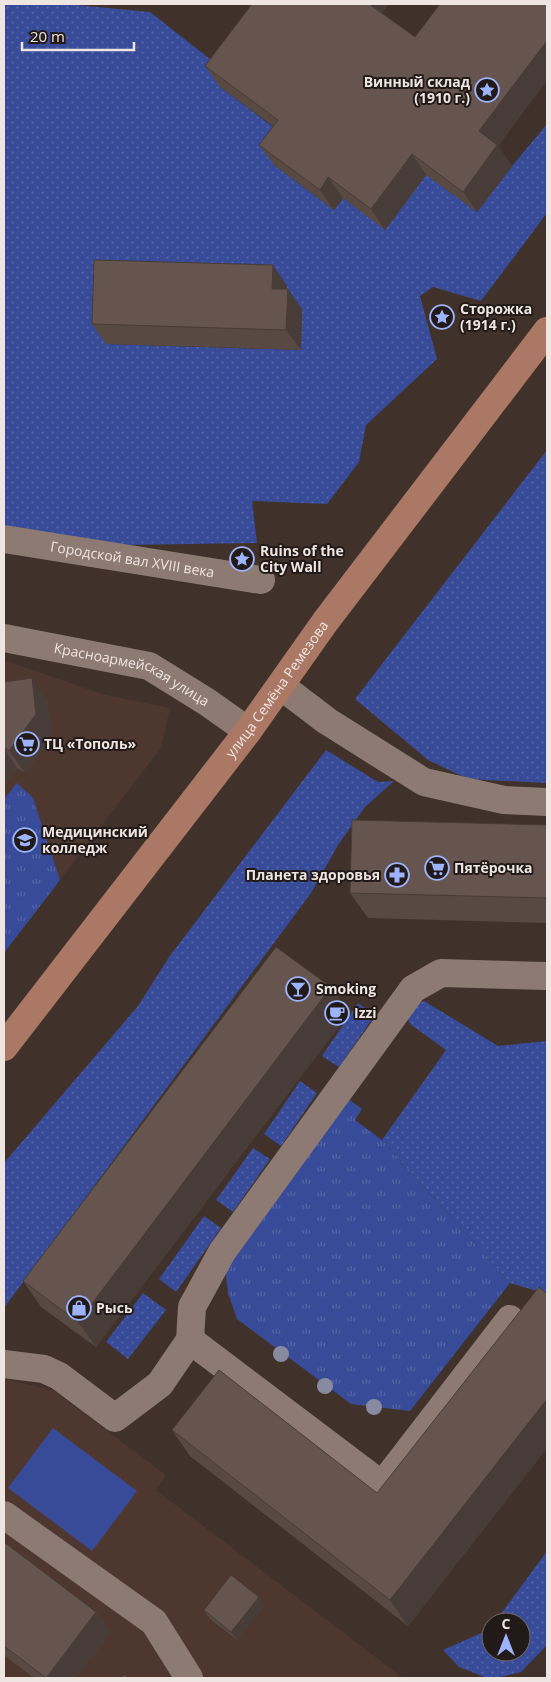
<svg xmlns="http://www.w3.org/2000/svg" width="551" height="1682" font-family="'Open Sans',sans-serif">
<defs>
<pattern id="grass-dots" width="8" height="8" patternUnits="userSpaceOnUse" patternTransform="scale(1.25)"><rect width="8" height="8" fill="#384b98"/><path d="M2 2h.1M6 6h.1" fill="none" stroke="#5565a6" stroke-width="1.8" stroke-linecap="round"/></pattern>
<pattern id="park-tufts" width="24" height="20" patternUnits="userSpaceOnUse" patternTransform="scale(1.25)"><rect width="24" height="20" fill="#384b98"/><path d="M3 7l-1-3M5 7V3M7 7l1-3M15 17l-1-3M17 17v-4M19 17l1-3" fill="none" stroke="#5565a6"/></pattern>
</defs>
<rect width="100%" height="100%" fill="#40312a"/>
<!-- built -->
<g fill="#4d372e">
<polygon points="4,660 102,694 170,708 161,748 4,953"/>
<polygon points="4,1379 53,1390 166,1475 156,1490 403,1678 4,1678"/>
</g>
<!-- grass -->
<g fill="url(#grass-dots)" fill-rule="evenodd">
<path d="M4,4H65L150,12L229,74L220,87L292,141L274,165L334,210L343,198L412,164L477,212L512,166L547,124V213L481,301L433,287L420,296L437,359L366,425L359,462L327,504L252,501L257,543L124,545L4,526ZM286,309L300,350L106,344Z"/>
<polygon points="547,450 547,783 468,779 428,760 355,699"/>
<polygon points="326,750 378,782 394,781 365,807 338,845 311,893 4,1308 4,1163 138,1006 169,957"/>
<polygon points="424,1001 498,1046 547,1041 547,1294 510,1283 382,1140 446,1050 410,1024 407,1017 410,1007"/>
<polygon points="358,1003 375,1015 339,1067 322,1056"/>
<polygon points="300,1081 317,1093 281,1146 264,1134"/>
<polygon points="253,1148 270,1159 233,1212 216,1200"/>
<polygon points="204,1216 221,1228 176,1292 159,1279"/>
<polygon points="143,1293 166,1310 128,1359 106,1342"/>
<polygon points="547,1551 547,1645 521,1672 496,1678 487,1678 459,1667 443,1650 488,1630 491,1627 491,1652 521,1652 521,1622 495,1622"/>
</g>
<!-- park -->
<g fill="url(#park-tufts)">
<polygon points="17,783 33,798 60,880 4,953 4,799"/>
<polygon points="347,1098 362,1109 355,1120 382,1140 510,1283 410,1411 351,1404 237,1319 228,1293 225,1268"/>
</g>
<!-- pitch -->
<polygon fill="#384b98" points="53,1428 137,1491 92,1551 8,1488"/>
<g fill="none" stroke-linecap="round" stroke-linejoin="round">
<!-- minor -->
<g stroke="#8d7a73" stroke-width="28">
<path id="s1" d="M4,539L261,580"/>
<path id="s2" d="M4,638L149,666L207,702L248,731"/>
<polyline points="281,686 327,721 424,782 504,800 547,802"/>
<polyline points="190,1340 382,1485 510,1319"/>
<polyline points="4,1364 44,1369 59,1376 115,1418 160,1384 190,1340 192,1307 222,1252 413,989 441,973 547,976"/>
<polyline points="4,1515 154,1622 189,1678"/>
</g>
<!-- major -->
<path stroke="#aa7864" stroke-width="28" id="s3" d="M4,1047L248,731L325,622L547,331"/>
</g>
<!-- trees -->
<g fill="#888a9f">
<circle cx="281" cy="1354" r="8"/>
<circle cx="325" cy="1386" r="8"/>
<circle cx="374" cy="1407" r="8"/>
</g>
<!-- wall -->
<g fill="#584943">
<polygon points="252,4 389,4 382,13 415,37 547,4 547,80 498,146 512,166 477,212 426,175 385,230 343,198 334,210 274,165 259,145 273,126 220,87 205,66"/>
<polygon points="287,286 287,289 302,309 301,350 106,344 92,324"/>
<polygon points="4,682 47,701 52,736 25,773 17,768 4,787"/>
<polygon points="547,825 547,923 368,918 350,893"/>
<polygon points="331,987 349,1013 96,1347 41,1307 23,1281"/>
<polygon points="547,1294 547,1448 408,1626 190,1456 172,1430 377,1493"/>
<polygon points="4,1542 96,1612 111,1632 75,1678 34,1678 4,1655"/>
<polygon points="259,1597 264,1606 237,1640 210,1619 204,1610"/>
</g>
<!-- shaded-wall -->
<g fill="#473c37">
<polygon points="366,4 389,4 377,20"/>
<polygon points="546,42 547,44 547,80 498,146 512,166 477,212 463,192 479,131"/>
<polygon points="412,154 426,175 385,230 371,209"/>
<polygon points="328,177 343,198 334,210 320,190"/>
<polygon points="273,265 287,286 286,309 272,289"/>
<polygon points="288,289 302,309 301,350 286,330"/>
<polygon points="32,678 47,701 52,736 25,773 9,751"/>
<polygon points="4,748 17,768 4,787"/>
<polygon points="331,987 349,1013 96,1347 78,1322"/>
<polygon points="547,1399 547,1448 408,1626 390,1600"/>
<polygon points="259,1597 264,1606 237,1640 231,1632"/>
<polygon points="96,1612 111,1632 75,1678 47,1678"/>
</g>
<!-- building -->
<g fill="#66554e" stroke="#473c37">
<polygon points="252,4 369,4 415,37 440,4 547,4 547,43 546,42 479,131 497,145 463,192 412,154 371,209 328,177 320,190 259,145 278,120 205,66"/>
<polygon points="94,260 273,265 272,289 288,289 286,330 92,324"/>
<polygon points="32,678 36,714 9,751 4,747 4,682"/>
<polygon points="352,820 547,825 547,898 350,893"/>
<polygon points="276,947 331,987 78,1322 23,1281"/>
<polygon points="539,1287 547,1294 547,1399 390,1600 172,1430 219,1370 377,1493"/>
<polygon points="4,1542 96,1612 46,1678 4,1646"/>
<polygon points="231,1575 259,1597 231,1632 204,1610"/>
<polygon points="124,1675 129,1678 121,1678"/>
</g>
<!-- icons -->
<defs>
<g id="sight-ring" transform="scale(1.25)"><circle r="9.5" fill="#221a18" stroke="#9db4fd" stroke-width="1.5"/><path d="M0-6L1.8-2.2L6-1.7L2.9 1.2L3.7 5.4L0 3.3L-3.7 5.4L-2.9 1.2L-6-1.7L-1.8-2.2Z" fill="#9db4fd"/></g>
<g id="supermarket-ring" transform="scale(1.25)"><circle r="9.5" fill="#221a18" stroke="#9db4fd" stroke-width="1.5"/><path d="M-6-5.5h2.5l.6 2H6L4.5 2H-2.5L-4.4-4H-6ZM-1.5 3.2a1.3 1.3 0 1 0 .1 0ZM3 3.2a1.3 1.3 0 1 0 .1 0Z" fill="#9db4fd"/></g>
<g id="university-ring" transform="scale(1.25)"><circle r="9.5" fill="#221a18" stroke="#9db4fd" stroke-width="1.5"/><path d="M0-5L7-2L0 1L-7-2ZM-4 1L0 2.5L4 1V4Q0 6-4 4Z" fill="#9db4fd"/></g>
<g id="pharmacy-ring" transform="scale(1.25)"><circle r="9.5" fill="#221a18" stroke="#9db4fd" stroke-width="1.5"/><path d="M-2-6h4v4h4v4h-4v4h-4v-4h-4v-4h4Z" fill="#9db4fd"/></g>
<g id="bar-ring" transform="scale(1.25)"><circle r="9.5" fill="#221a18" stroke="#9db4fd" stroke-width="1.5"/><path d="M-6-5H6L.8 .8V4.5H3.5V6h-7V4.5H-.8V.8Z" fill="#9db4fd"/></g>
<g id="cafe-ring" transform="scale(1.25)"><circle r="9.5" fill="#221a18" stroke="#9db4fd" stroke-width="1.5"/><path d="M-5.5-4.5H6V0H3Q3 3.5 0 3.5H-2.5Q-5.5 3.5-5.5 0ZM3-3.2v2h1.7v-2ZM-6 4.5H4V6H-6Z" fill="#9db4fd"/></g>
<g id="shop-ring" transform="scale(1.25)"><circle r="9.5" fill="#221a18" stroke="#9db4fd" stroke-width="1.5"/><path d="M-5-2.5h2.3a2.7 3.5 0 0 1 5.4 0H5L5.5 6h-11ZM-1.5-2.5h3a1.5 2.3 0 0 0-3 0Z" fill="#9db4fd"/></g>
</defs>
<g fill-rule="evenodd">
<use href="#sight-ring" x="487" y="90"/>
<use href="#sight-ring" x="442" y="317"/>
<use href="#sight-ring" x="242" y="559"/>
<use href="#supermarket-ring" x="27" y="744"/>
<use href="#university-ring" x="25" y="840"/>
<use href="#supermarket-ring" x="437" y="868"/>
<use href="#pharmacy-ring" x="397" y="875"/>
<use href="#bar-ring" x="298" y="989"/>
<use href="#cafe-ring" x="337" y="1013"/>
<use href="#shop-ring" x="79" y="1308"/>
</g>
<g text-anchor="middle" stroke-width="4" stroke-linejoin="round" paint-order="stroke">
<!-- poi labels -->
<g font-size="14" font-weight="bold" fill="#efe5e1" stroke="#221a18" text-anchor="start">
<text x="470" y="87" text-anchor="end">Винный склад<tspan x="470" dy="16">(1910 г.)</tspan></text>
<text x="460" y="314">Сторожка<tspan x="460" dy="16">(1914 г.)</tspan></text>
<text x="260" y="556">Ruins of the<tspan x="260" dy="16">City Wall</tspan></text>
<text x="44" y="749">ТЦ «Тополь»</text>
<text x="42" y="837">Медицинский<tspan x="42" dy="16">колледж</tspan></text>
<text x="454" y="873">Пятёрочка</text>
<text x="380" y="880" text-anchor="end">Планета здоровья</text>
<text x="316" y="994">Smoking</text>
<text x="354" y="1018">Izzi</text>
<text x="96" y="1313">Рысь</text>
</g>
<!-- street labels -->
<g font-size="14" fill="#efe5e1" stroke="#221a18">
<text dy="5" stroke="none"><textPath href="#s1" startOffset="130">Городской вал XVIII века</textPath></text>
<text dy="5" stroke="none"><textPath href="#s2" startOffset="134">Красноармейская улица</textPath></text>
<text dy="5" stroke="none"><textPath href="#s3" startOffset="450">улица Семёна Ремезова</textPath></text>
</g>
</g>
<!-- border -->
<rect width="551" height="1682" fill="none" stroke="#efe5e1" stroke-width="10"/>
<!-- north arrow -->
<g transform="translate(506 1637)"><circle r="24" fill="#221a18" stroke="#746b68"/>
<path d="M0-4L9 19L0 12L-9 19Z" fill="#9db4fd"/>
<text y="-8" font-size="14" font-weight="bold" text-anchor="middle" fill="#efe5e1">С</text>
</g>
<!-- scale -->
<path d="M22 42v8h112v-8" fill="none" stroke="#efe5e1" stroke-width="2.5"/>
<text x="30" y="42" font-size="15" fill="#efe5e1" stroke="#221a18" stroke-width="4" paint-order="stroke">20 m</text>
</svg>
